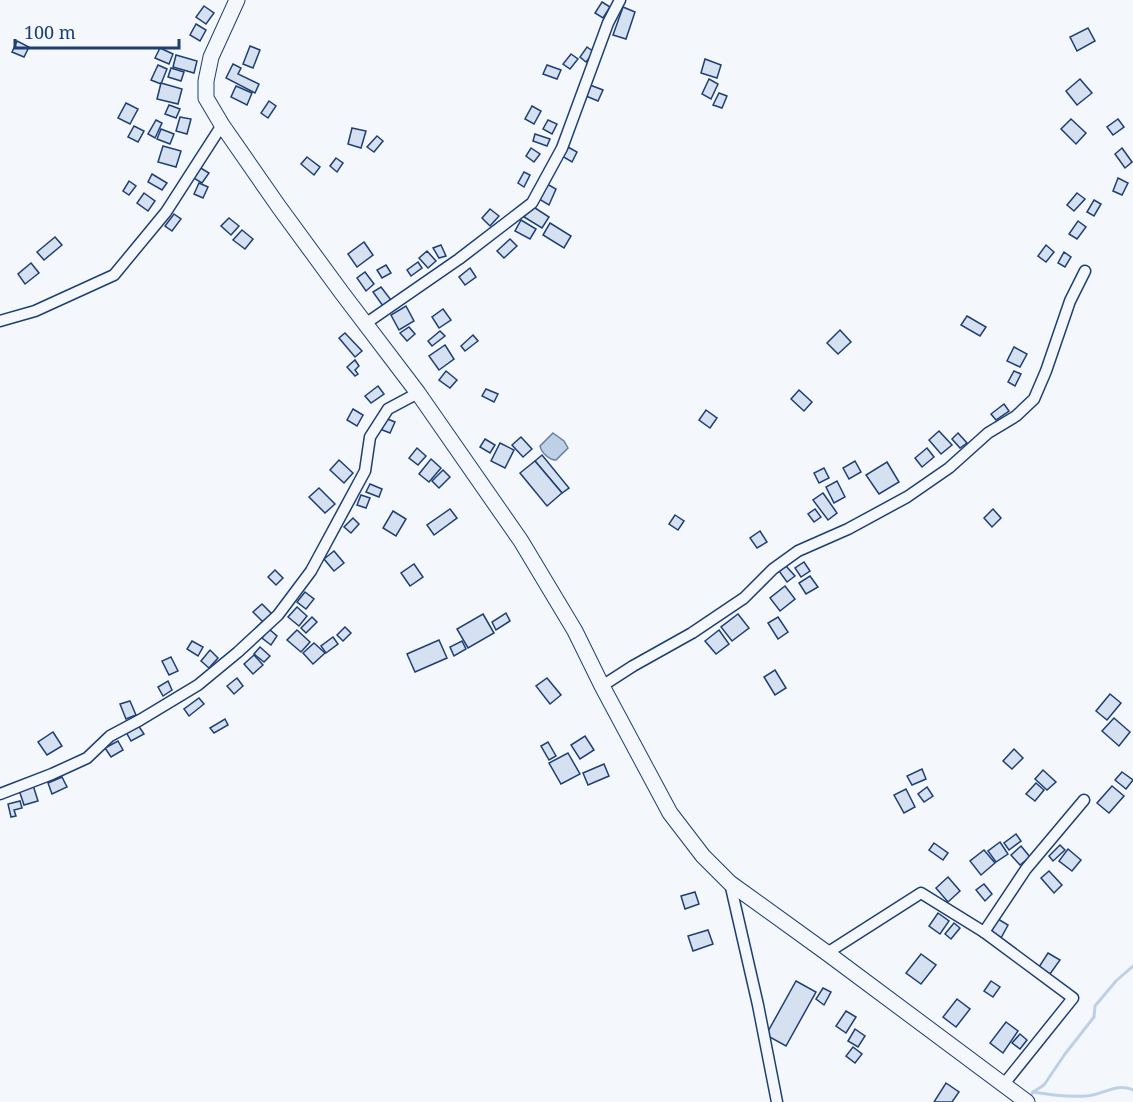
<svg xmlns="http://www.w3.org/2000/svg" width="1133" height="1102" font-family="'Noto Serif',serif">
<rect width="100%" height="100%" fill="#f4f7fb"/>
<!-- water -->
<path fill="#bed0e5" stroke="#687fa3" stroke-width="1.5" d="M553,433L564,441L568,448L556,460C549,460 541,452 540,446Z"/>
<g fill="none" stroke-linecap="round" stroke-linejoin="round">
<!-- stream -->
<g stroke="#bed0e5" stroke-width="3">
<path d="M1033,1092C1050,1095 1068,1097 1086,1096C1103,1095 1117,1082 1133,1090"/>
<polyline points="1030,1097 1033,1092 1044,1085 1065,1054 1094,1017 1095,1006 1116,981 1133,966"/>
</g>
</g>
<!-- building -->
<g fill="#d5e0f0" stroke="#1d3f73" stroke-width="1.5">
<polygon points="602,2 610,7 603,18 595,13"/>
<polygon points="204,6 214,13 206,24 196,17"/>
<polygon points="623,7 635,12 626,39 613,35"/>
<polygon points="196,24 206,30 200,41 190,35"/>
<polygon points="1088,28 1095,41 1077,51 1070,37"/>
<polygon points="17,41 29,47 24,57 12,52"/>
<polygon points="250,46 260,50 253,68 243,64"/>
<polygon points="587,47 594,52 586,62 580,57"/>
<polygon points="160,48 173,54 169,64 155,58"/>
<polygon points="571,54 578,59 570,69 563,64"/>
<polygon points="176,55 197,61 194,73 173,67"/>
<polygon points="705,59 721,65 717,78 701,73"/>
<polygon points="233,64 241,68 238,74 259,84 255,93 226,78"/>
<polygon points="158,65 167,69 161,84 151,80"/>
<polygon points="547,65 561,70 557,79 543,74"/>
<polygon points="171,68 184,72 181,81 168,77"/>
<polygon points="709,79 718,84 711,99 702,94"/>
<polygon points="1080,79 1092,93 1077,105 1066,91"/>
<polygon points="161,83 182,89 178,104 157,99"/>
<polygon points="590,85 603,90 598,101 586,96"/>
<polygon points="236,86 252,93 247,105 231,97"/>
<polygon points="719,93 727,96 722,108 713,105"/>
<polygon points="269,101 276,106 268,118 261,113"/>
<polygon points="126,103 138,109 130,124 118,118"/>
<polygon points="169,105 180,109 176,118 165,114"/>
<polygon points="532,106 541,111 534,124 525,119"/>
<polygon points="180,117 191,119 187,134 176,131"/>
<polygon points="1071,119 1086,133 1076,144 1061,129"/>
<polygon points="1118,119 1124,127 1113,135 1107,127"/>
<polygon points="156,120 162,123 155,138 148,134"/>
<polygon points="548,120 557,124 552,134 543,129"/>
<polygon points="134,126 144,131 138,142 128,137"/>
<polygon points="352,128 366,131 361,148 348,144"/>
<polygon points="161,129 174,134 170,144 157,139"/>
<polygon points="535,134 550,139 547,146 533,141"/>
<polygon points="377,136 383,141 374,152 367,147"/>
<polygon points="163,146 181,151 176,167 158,162"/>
<polygon points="568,147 577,152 572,162 562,156"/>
<polygon points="531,148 540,154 534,162 526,156"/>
<polygon points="1122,148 1132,162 1125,168 1115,154"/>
<polygon points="307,157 320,167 314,175 301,164"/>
<polygon points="336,158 343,163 337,172 330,166"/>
<polygon points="199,167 209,173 202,183 192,177"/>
<polygon points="524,172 530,175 524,187 518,183"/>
<polygon points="152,174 167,183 162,190 148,182"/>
<polygon points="1118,178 1128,183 1122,195 1113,191"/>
<polygon points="129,181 136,186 129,195 123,191"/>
<polygon points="199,183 208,187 203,198 194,194"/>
<polygon points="547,184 556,189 549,205 539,199"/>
<polygon points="144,193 155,201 148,211 137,203"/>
<polygon points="1077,193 1085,199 1074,211 1067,205"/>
<polygon points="1094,200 1101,204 1094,216 1087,212"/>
<polygon points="532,206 549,217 542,228 524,217"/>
<polygon points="490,209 499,216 490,226 482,218"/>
<polygon points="174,214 181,219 172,231 165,226"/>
<polygon points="229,218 239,226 231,235 221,226"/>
<polygon points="521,220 536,229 530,239 515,231"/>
<polygon points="1078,221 1086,227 1077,239 1069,234"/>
<polygon points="550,223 571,236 564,248 543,235"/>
<polygon points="242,230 253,239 245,249 233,240"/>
<polygon points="55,237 62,245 44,260 37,252"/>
<polygon points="510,239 517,246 504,258 497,251"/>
<polygon points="364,242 373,255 357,267 348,254"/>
<polygon points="441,245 446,256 439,258 433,248"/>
<polygon points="1046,245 1054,252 1046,262 1038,256"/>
<polygon points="427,251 436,261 428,268 419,258"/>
<polygon points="1064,252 1071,257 1065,267 1058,263"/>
<polygon points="418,262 422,268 411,276 407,270"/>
<polygon points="31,263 39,273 25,284 18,274"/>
<polygon points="386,265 391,273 382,278 377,270"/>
<polygon points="470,268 476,277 465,285 459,277"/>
<polygon points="365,272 374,284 366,291 357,278"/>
<polygon points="381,287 391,300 383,306 373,292"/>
<polygon points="406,306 414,321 399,330 391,315"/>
<polygon points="443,309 451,320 439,328 432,317"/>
<polygon points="967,316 986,327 980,336 961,325"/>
<polygon points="409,327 415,334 407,341 400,333"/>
<polygon points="840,330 851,342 838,354 827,343"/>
<polygon points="440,331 445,336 432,346 428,341"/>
<polygon points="345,333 362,351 355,357 339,338"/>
<polygon points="473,335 478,341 465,351 461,346"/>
<polygon points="445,345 454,359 439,370 429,356"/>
<polygon points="1014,347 1027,354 1020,367 1007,361"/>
<polygon points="355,360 359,366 355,370 358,374 355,376 347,367"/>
<polygon points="446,371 457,380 450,388 439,380"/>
<polygon points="1014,371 1021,374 1015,386 1008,382"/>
<polygon points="378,386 384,394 371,403 365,396"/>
<polygon points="486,389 498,394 494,402 482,396"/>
<polygon points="799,390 812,402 804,411 791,399"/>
<polygon points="1004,404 1009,411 996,420 991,414"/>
<polygon points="353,409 363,415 357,426 347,420"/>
<polygon points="706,410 717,418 710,428 699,420"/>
<polygon points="385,418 395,422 390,433 380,429"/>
<polygon points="939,431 952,445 941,454 929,440"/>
<polygon points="958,433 967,443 960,448 952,439"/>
<polygon points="521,437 532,449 523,457 512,445"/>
<polygon points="485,439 495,445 490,453 480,447"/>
<polygon points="500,443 514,450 505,468 491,461"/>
<polygon points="417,448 426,456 418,465 409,458"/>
<polygon points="927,448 934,457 922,467 915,458"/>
<polygon points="542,455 569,488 562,493 535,461"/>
<polygon points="431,459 441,468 429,482 419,474"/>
<polygon points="339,460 353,473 344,483 330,470"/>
<polygon points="535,461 562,493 547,506 520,473"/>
<polygon points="855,461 861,472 849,479 843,468"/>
<polygon points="887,462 899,482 879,494 866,475"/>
<polygon points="824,468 829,478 819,483 814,473"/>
<polygon points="443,470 450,477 439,488 432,481"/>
<polygon points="837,481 845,497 834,503 826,487"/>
<polygon points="370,484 382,489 379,497 366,492"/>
<polygon points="319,488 335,504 325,513 309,497"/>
<polygon points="823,493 837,513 828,520 813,500"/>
<polygon points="361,495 370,498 366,508 357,505"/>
<polygon points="450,509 457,518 434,535 427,525"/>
<polygon points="815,509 821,517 814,522 808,514"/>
<polygon points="993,509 1001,518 992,527 984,518"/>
<polygon points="393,511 406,519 396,536 383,528"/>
<polygon points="675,515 684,521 678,530 669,524"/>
<polygon points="353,518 359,524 351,533 344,527"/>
<polygon points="760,531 767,542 757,548 750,538"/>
<polygon points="334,551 344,563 334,571 324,559"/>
<polygon points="804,562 810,571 801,577 795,568"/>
<polygon points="414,564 423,577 410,586 401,573"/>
<polygon points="786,566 795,576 787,582 779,571"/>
<polygon points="275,570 283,578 276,585 268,577"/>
<polygon points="810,576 818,587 806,594 799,583"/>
<polygon points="785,586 795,599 780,611 770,598"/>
<polygon points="305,592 314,599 306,609 297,602"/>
<polygon points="262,604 272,614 263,622 253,612"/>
<polygon points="297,607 307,616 299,626 288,617"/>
<polygon points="506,613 510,621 496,630 492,622"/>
<polygon points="483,614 494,633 468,648 457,629"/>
<polygon points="738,614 749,628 732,641 721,627"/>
<polygon points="312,617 317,622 306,633 301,628"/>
<polygon points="778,617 788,632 778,639 768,623"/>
<polygon points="345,627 351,633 343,641 337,635"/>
<polygon points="269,629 277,636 271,645 262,638"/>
<polygon points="297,630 310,642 301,652 287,640"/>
<polygon points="719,630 729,644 716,654 705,641"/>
<polygon points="333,637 338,644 326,653 321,646"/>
<polygon points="439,640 447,658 415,672 407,654"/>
<polygon points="192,641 203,647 198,656 187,649"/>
<polygon points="462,641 466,649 454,656 450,647"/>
<polygon points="314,643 325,653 313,664 303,653"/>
<polygon points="260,647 270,656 264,662 254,654"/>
<polygon points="210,650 218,658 209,668 201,661"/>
<polygon points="254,655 263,665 253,674 244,664"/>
<polygon points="171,657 178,671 169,675 162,661"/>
<polygon points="775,670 786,688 775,695 764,677"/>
<polygon points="237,678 243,686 234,694 227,686"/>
<polygon points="547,678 561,695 550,704 536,686"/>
<polygon points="168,681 172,690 163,696 158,687"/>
<polygon points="1110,694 1121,703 1107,720 1096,711"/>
<polygon points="199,698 204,704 189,716 184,709"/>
<polygon points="130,701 136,715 126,719 120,704"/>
<polygon points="1114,718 1130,732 1119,746 1102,731"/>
<polygon points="225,719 228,725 214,733 210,728"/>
<polygon points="138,725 144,734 131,741 126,732"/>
<polygon points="53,732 62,746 47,755 38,742"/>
<polygon points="585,736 594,750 580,759 571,745"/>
<polygon points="118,741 123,750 111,757 105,748"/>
<polygon points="548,742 556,756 549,760 541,746"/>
<polygon points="1014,749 1023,758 1012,769 1003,761"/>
<polygon points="568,753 580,774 561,784 549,763"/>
<polygon points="604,764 609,776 588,785 583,773"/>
<polygon points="922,769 926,779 912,785 907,776"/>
<polygon points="1043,770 1056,782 1047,790 1035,779"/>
<polygon points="1122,772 1133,780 1126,789 1115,780"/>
<polygon points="62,777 67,787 52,794 48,783"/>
<polygon points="1036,783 1044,790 1035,801 1026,794"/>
<polygon points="33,785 38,801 24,805 19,790"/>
<polygon points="1112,786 1124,796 1109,813 1097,803"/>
<polygon points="927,787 933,796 924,802 918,794"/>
<polygon points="906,789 915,807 904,813 894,795"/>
<polygon points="20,801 22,808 14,810 16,816 11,817 8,804"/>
<polygon points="1016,834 1021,841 1009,850 1004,843"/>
<polygon points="1000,842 1008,854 996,862 988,851"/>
<polygon points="934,843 948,853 943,860 929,850"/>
<polygon points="1060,845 1065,850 1053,861 1049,856"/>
<polygon points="1021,846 1030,857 1020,865 1011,855"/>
<polygon points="1068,849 1081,860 1072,871 1059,861"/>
<polygon points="984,850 995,863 981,875 970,861"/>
<polygon points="1049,871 1062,885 1054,893 1041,878"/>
<polygon points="948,877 960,891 948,902 936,888"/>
<polygon points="984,884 992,894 985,901 976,890"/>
<polygon points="695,892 699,904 685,909 681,896"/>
<polygon points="938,913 949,921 940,934 929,926"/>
<polygon points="998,919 1008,925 1001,938 991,932"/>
<polygon points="954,923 960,928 951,939 945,934"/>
<polygon points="708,930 713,944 693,951 688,936"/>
<polygon points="1048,953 1060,960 1050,974 1039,967"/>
<polygon points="921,954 936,965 921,984 906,973"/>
<polygon points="796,981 816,992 786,1046 766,1035"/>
<polygon points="991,981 1000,987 993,997 984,991"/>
<polygon points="823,988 831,992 824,1005 816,999"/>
<polygon points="957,999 970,1009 956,1027 943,1017"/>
<polygon points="846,1011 856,1017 846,1033 836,1026"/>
<polygon points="1006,1022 1018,1031 1003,1053 990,1043"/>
<polygon points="855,1029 865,1036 858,1047 848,1041"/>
<polygon points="1020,1034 1027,1040 1020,1049 1012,1043"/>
<polygon points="853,1047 862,1054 855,1063 846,1056"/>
<polygon points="946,1083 959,1092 952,1102 934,1102"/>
</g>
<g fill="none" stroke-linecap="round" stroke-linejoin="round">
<!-- minor casing -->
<g stroke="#1d3f73" stroke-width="13">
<g id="minor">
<polyline points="0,321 35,311 114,275 166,212 222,125"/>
<polyline points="365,324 459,259 532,203 562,148 608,23 620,0"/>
<polyline points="602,686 633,666 692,633 744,598 773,569 798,551 848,529 907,497 949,468 988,433 1016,416 1034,399 1046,371 1070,301 1085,271"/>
<polyline points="0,794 52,774 87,758 110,736 140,720 198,685 238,652 278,615 311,571 365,471 370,437 388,409 418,393"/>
<polyline points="730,883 758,1005 777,1102"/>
<polyline points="984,932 1026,869 1084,800"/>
<polyline points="827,953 921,893 984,932 1073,998 1004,1084"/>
</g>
</g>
<!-- primary casing -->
<g stroke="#1d3f73" stroke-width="17">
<polyline id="primary" points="237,0 211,57 206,81 206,98 222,125 279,207 342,293 418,393 521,541 575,631 602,686 670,813 703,856 730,883 827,953 1027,1102"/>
</g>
<!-- minor -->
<use href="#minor" stroke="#f4f7fb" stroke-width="10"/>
<!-- primary -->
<use href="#primary" stroke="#f4f7fb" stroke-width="15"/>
</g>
<!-- scale -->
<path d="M15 39v9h164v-9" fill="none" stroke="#1d3f73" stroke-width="3"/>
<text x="24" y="39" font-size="18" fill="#1d3f73" stroke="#f4f7fb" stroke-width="4.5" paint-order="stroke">100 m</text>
</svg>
